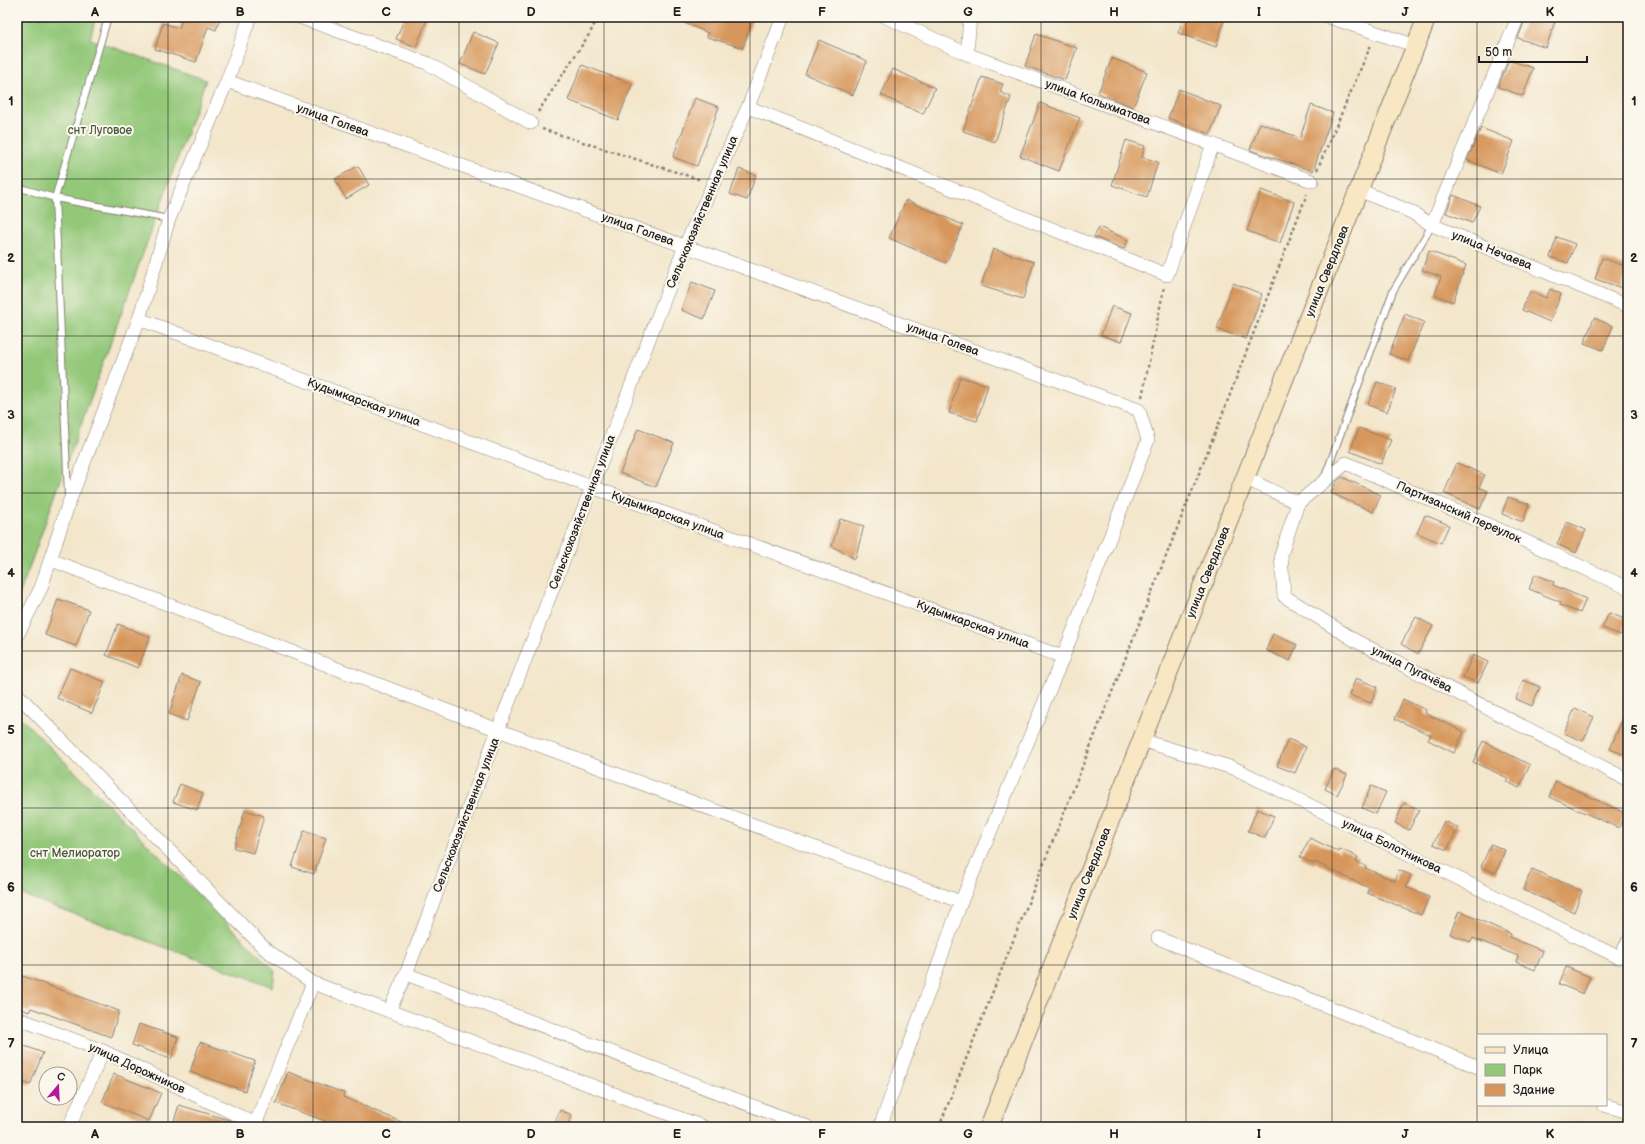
<svg xmlns="http://www.w3.org/2000/svg" width="1645" height="1144" font-family="'Balsamiq Sans',sans-serif">
<rect width="100%" height="100%" fill="#fbf7ec"/>
<filter id="ink" filterUnits="userSpaceOnUse"><feTurbulence type="fractalNoise" baseFrequency=".025" numOctaves="2"/><feDisplacementMap in="SourceGraphic" scale="8" xChannelSelector="R" yChannelSelector="G"/><feConvolveMatrix kernelMatrix="1 2 1 2 8 2 1 2 1" color-interpolation-filters="sRGB"/></filter>
<filter id="wash" filterUnits="userSpaceOnUse"><feTurbulence type="fractalNoise" baseFrequency=".012" numOctaves="4" result="noise"/><feDisplacementMap in="SourceGraphic" scale="16" xChannelSelector="R" yChannelSelector="G"/><feGaussianBlur stdDeviation="0.9" result="paint"/><feColorMatrix in="noise" values="0 0 0 0 0 0 0 0 0 0 0 0 0 0 0 0 0 1.4 0 .05"/><feComposite in="paint" operator="in"/></filter>
<g filter="url(#wash)">
<rect width="100%" height="100%" fill="#f3e6cb"/>
<!-- green -->
<g fill="#93c879" stroke="#58724a">
<polygon points="17,17 96,17 90,39 206,80 17,601"/>
<polygon points="17,714 275,971 273,987 17,893"/>
</g>
<g id="blocks">
<!-- building -->
<g fill="#d7975c">
<polygon points="183,17 221,17 216,30 208,27 196,62 155,49 163,23 179,28"/>
<polygon points="405,17 428,17 416,47 396,39"/>
<polygon points="671,17 753,17 743,48 707,37 708,33"/>
<polygon points="1184,17 1225,17 1216,47 1178,33"/>
<polygon points="1526,17 1544,17 1555,21 1546,48 1518,38"/>
<polygon points="473,32 499,43 485,74 460,64"/>
<polygon points="1036,34 1077,48 1065,80 1025,66"/>
<polygon points="819,40 867,61 853,95 805,74"/>
<polygon points="1112,58 1147,72 1133,107 1098,93"/>
<polygon points="1509,60 1533,68 1523,96 1498,87"/>
<polygon points="582,65 632,84 618,120 568,100"/>
<polygon points="893,69 935,88 923,114 881,95"/>
<polygon points="982,77 1003,84 1000,92 1011,97 995,142 963,131"/>
<polygon points="1179,89 1221,106 1210,134 1168,118"/>
<polygon points="695,98 719,107 697,166 673,157"/>
<polygon points="1040,103 1080,118 1059,171 1020,156"/>
<polygon points="1311,105 1333,113 1313,171 1250,150 1260,123 1300,138"/>
<polygon points="1481,128 1514,141 1501,174 1467,160"/>
<polygon points="1126,140 1145,146 1142,157 1158,162 1147,197 1112,185"/>
<polygon points="358,166 369,185 346,199 335,179"/>
<polygon points="739,169 756,175 747,200 730,194"/>
<polygon points="1261,190 1294,202 1280,243 1247,231"/>
<polygon points="1453,195 1480,206 1472,223 1446,213"/>
<polygon points="906,200 963,225 946,263 889,238"/>
<polygon points="1099,227 1128,240 1124,249 1094,237"/>
<polygon points="1557,237 1575,244 1568,263 1550,257"/>
<polygon points="993,249 1034,262 1023,299 981,286"/>
<polygon points="1429,251 1466,265 1453,302 1435,295 1441,277 1422,270"/>
<polygon points="1602,258 1628,267 1622,288 1595,279"/>
<polygon points="692,282 715,291 704,319 681,310"/>
<polygon points="1233,283 1262,294 1246,339 1217,329"/>
<polygon points="1550,289 1561,294 1550,322 1522,310 1530,291 1546,298"/>
<polygon points="1112,306 1132,313 1121,342 1101,335"/>
<polygon points="1405,314 1424,322 1408,361 1389,354"/>
<polygon points="1594,318 1613,326 1603,350 1584,343"/>
<polygon points="960,377 988,385 977,421 949,413"/>
<polygon points="1377,382 1396,389 1387,412 1368,405"/>
<polygon points="1359,428 1391,440 1381,464 1350,451"/>
<polygon points="638,429 674,443 656,487 620,473"/>
<polygon points="1457,463 1485,475 1479,487 1488,491 1480,509 1444,493"/>
<polygon points="1342,477 1381,495 1373,512 1331,493 1336,482"/>
<polygon points="1508,497 1529,504 1523,522 1502,514"/>
<polygon points="1425,515 1449,525 1441,543 1417,533"/>
<polygon points="840,519 864,526 855,559 832,546"/>
<polygon points="1567,522 1586,530 1576,553 1557,544"/>
<polygon points="1535,574 1554,582 1553,585 1586,599 1580,613 1560,605 1561,602 1529,589"/>
<polygon points="58,599 89,610 76,646 45,635"/>
<polygon points="1609,613 1627,620 1621,635 1602,628"/>
<polygon points="1416,617 1433,626 1418,654 1401,644"/>
<polygon points="118,624 150,637 138,668 106,655"/>
<polygon points="1273,634 1297,645 1290,661 1266,650"/>
<polygon points="1473,655 1488,662 1478,683 1463,677"/>
<polygon points="70,668 105,682 92,713 57,698"/>
<polygon points="182,675 201,682 187,721 169,714"/>
<polygon points="1356,678 1377,687 1371,703 1349,695"/>
<polygon points="1523,680 1540,687 1532,706 1516,699"/>
<polygon points="1403,699 1426,710 1425,713 1464,732 1454,753 1428,740 1431,735 1395,719"/>
<polygon points="1628,705 1628,756 1610,749"/>
<polygon points="1575,708 1594,717 1583,741 1564,733"/>
<polygon points="1288,739 1306,747 1295,773 1277,766"/>
<polygon points="1483,741 1530,765 1519,788 1506,781 1508,778 1473,762"/>
<polygon points="1334,769 1347,775 1337,795 1325,789"/>
<polygon points="1556,781 1625,813 1619,828 1549,797"/>
<polygon points="180,784 203,793 197,810 173,802"/>
<polygon points="1371,786 1386,792 1376,814 1362,808"/>
<polygon points="1404,803 1419,810 1409,830 1395,823"/>
<polygon points="1257,809 1274,816 1265,838 1248,831"/>
<polygon points="245,810 264,816 253,853 234,848"/>
<polygon points="1444,821 1458,828 1447,850 1433,844"/>
<polygon points="304,831 326,838 314,874 292,867"/>
<polygon points="1310,838 1339,852 1340,849 1358,857 1356,862 1366,866 1365,868 1395,881 1399,870 1411,875 1406,887 1429,897 1421,915 1367,893 1369,888 1315,862 1314,864 1300,857"/>
<polygon points="1491,844 1505,850 1496,873 1481,867"/>
<polygon points="1532,869 1582,891 1574,912 1523,890"/>
<polygon points="1459,911 1511,934 1509,937 1543,951 1535,970 1516,962 1518,956 1473,938 1471,942 1450,934"/>
<polygon points="1566,967 1590,977 1583,994 1559,984"/>
<polygon points="17,974 119,1011 111,1037 31,1008 29,1012 17,1007"/>
<polygon points="139,1024 178,1037 171,1059 132,1045"/>
<polygon points="200,1042 255,1061 245,1091 190,1072"/>
<polygon points="17,1043 43,1053 30,1085 17,1080"/>
<polygon points="288,1072 344,1093 343,1097 413,1127 341,1127 276,1103"/>
<polygon points="114,1074 161,1093 149,1121 102,1102"/>
<polygon points="179,1105 229,1120 242,1127 172,1127"/>
<polygon points="560,1110 572,1115 567,1127 553,1127"/>
</g>
</g>
</g>
<g filter="url(#ink)">
<use href="#blocks" fill-opacity="0" stroke="#888174" stroke-width="1"/>
<g fill="none" stroke-linecap="round" stroke-linejoin="round">
<!-- lane casing -->
<g stroke="#888174" stroke-width="8">
<g id="lane">
<polyline points="17,187 55,198 169,219"/>
<polyline points="1324,479 1393,291 1432,225"/>
<polyline points="68,495 55,198 108,17"/>
</g>
</g>
<!-- street casing -->
<g stroke="#888174" stroke-width="14">
<g id="street">
<polyline points="299,17 427,63 531,123"/>
<polyline points="886,17 967,54 1312,181"/>
<polyline points="1329,17 1416,46"/>
<polyline points="967,54 970,17"/>
<polyline points="227,81 1139,410 1148,440 1063,657 961,902 880,1127"/>
<polyline points="748,107 1167,275 1213,144"/>
<polyline points="1359,190 1411,212 1432,225 1628,306"/>
<polyline points="1432,225 1518,17"/>
<polyline points="139,319 592,487 1063,657"/>
<polyline points="1245,478 1298,503"/>
<polyline points="1298,503 1281,555 1284,596 1356,641 1628,780"/>
<polyline points="1298,503 1346,463 1525,541 1628,588"/>
<polyline points="51,560 498,730 961,902"/>
<polyline points="17,636 41,588 68,505 139,319 169,219 227,81 250,17"/>
<polyline points="17,694 265,949 313,983 704,1127"/>
<polyline points="1141,740 1236,769 1620,958 1628,941"/>
<polyline points="1158,938 1478,1067"/>
<polyline points="406,974 808,1127"/>
<polyline points="389,1011 406,974 498,730 685,246 748,107 783,17"/>
<polyline points="17,1018 103,1051 262,1127"/>
<polyline points="1604,1105 1628,1112"/>
<polyline points="69,1127 103,1051"/>
<polyline points="254,1127 313,983"/>
</g>
</g>
<!-- secondary casing -->
<g stroke="#888174" stroke-width="20">
<polyline id="secondary" points="989,1127 1427,17"/>
</g>
<!-- path -->
<g stroke="#888174" stroke-width="2.5" stroke-dasharray="3 3" stroke-linecap="butt">
<polyline points="538,112 590,33 598,17"/>
<polyline points="542,129 701,180"/>
<polyline points="1317,170 1371,45"/>
<polyline points="1142,397 1164,287"/>
<polyline points="939,1127 1219,423 1307,194"/>
</g>
<!-- lane -->
<use href="#lane" stroke="#fff" stroke-width="6"/>
<!-- street -->
<use href="#street" stroke="#fff" stroke-width="13"/>
<!-- secondary -->
<use href="#secondary" stroke="#f9e7c3" stroke-width="18"/>
</g>
</g>
<!-- grid -->
<path fill="none" stroke="#1c1c1c" stroke-width="1" stroke-opacity="0.55" d="M168,17V1127M313,17V1127M459,17V1127M604,17V1127M750,17V1127M895,17V1127M1041,17V1127M1186,17V1127M1332,17V1127M1477,17V1127M17,179H1628M17,336H1628M17,493H1628M17,651H1628M17,808H1628M17,965H1628"/>
<g text-anchor="middle" stroke-width="4" stroke-linejoin="round" paint-order="stroke">
<!-- street labels -->
<g font-size="12" fill="#1c1c1c" stroke="#fbf7ec">
<text transform="translate(1098 102) rotate(20)" y="4">улица Колыхматова</text>
<text transform="translate(333 120) rotate(20)" y="4">улица Голева</text>
<text transform="translate(702 212) rotate(-67)" y="4">Сельскохозяйственная улица</text>
<text transform="translate(638 229) rotate(20)" y="4">улица Голева</text>
<text transform="translate(1492 250) rotate(22)" y="4">улица Нечаева</text>
<text transform="translate(1327 271) rotate(-68)" y="4">улица Свердлова</text>
<text transform="translate(943 339) rotate(20)" y="4">улица Голева</text>
<text transform="translate(364 402) rotate(20)" y="4">Кудымкарская улица</text>
<text transform="translate(582 512) rotate(-69)" y="4">Сельскохозяйственная улица</text>
<text transform="translate(1459 512) rotate(24)" y="4">Партизанский переулок</text>
<text transform="translate(668 515) rotate(20)" y="4">Кудымкарская улица</text>
<text transform="translate(1208 572) rotate(-68)" y="4">улица Свердлова</text>
<text transform="translate(973 624) rotate(20)" y="4">Кудымкарская улица</text>
<text transform="translate(1412 669) rotate(27)" y="4">улица Пугачёва</text>
<text transform="translate(466 815) rotate(-69)" y="4">Сельскохозяйственная улица</text>
<text transform="translate(1392 846) rotate(26)" y="4">улица Болотникова</text>
<text transform="translate(1089 873) rotate(-68)" y="4">улица Свердлова</text>
<text transform="translate(137 1068) rotate(25)" y="4">улица Дорожников</text>
</g>
<!-- park labels -->
<g font-size="12" fill="#46583d" stroke="#fbf7ec">
<text x="100" y="134">снт Луговое</text>
<text x="75" y="857">снт Мелиоратор</text>
</g>
</g>
<!-- margin -->
<rect width="1645" height="1144" fill="none" stroke="#fbf7ec" stroke-width="44"/>
<!-- legend -->
<rect x="1477" y="1034" width="130" height="72" fill="#fbf7ec" stroke="#a29f99"/>
<rect x="1485" y="1047" width="20" height="6" fill="#f9e7c3" stroke="#a29f99"/>
<text x="1513" y="1054" font-size="12" fill="#1c1c1c">Улица</text>
<rect x="1485" y="1064" width="20" height="12" fill="#93c879" stroke="#a29f99"/>
<text x="1513" y="1074" font-size="12" fill="#1c1c1c">Парк</text>
<rect x="1485" y="1084" width="20" height="12" fill="#d7975c" stroke="#a29f99"/>
<text x="1513" y="1094" font-size="12" fill="#1c1c1c">Здание</text>
<!-- north arrow -->
<g transform="translate(58 1086) rotate(19)"><circle r="19" fill="#fbf7ec" stroke="#a29f99"/>
<path d="M0-3L7 15L0 10L-7 15Z" fill="#b5179e"/>
<text y="-6" font-size="11" font-weight="bold" text-anchor="middle" fill="#1c1c1c">С</text>
</g>
<!-- scale -->
<path d="M1479 56v6h108v-6" fill="none" stroke="#1c1c1c" stroke-width="2"/>
<text x="1485" y="56" font-size="12" fill="#1c1c1c" stroke="#fbf7ec" stroke-width="3" paint-order="stroke">50 m</text>
<rect x="22" y="22" width="1601" height="1100" fill="none" stroke="#1c1c1c" stroke-width="1.5"/>
<g font-size="13" text-anchor="middle" font-weight="bold" fill="#1c1c1c">
<text x="95" y="16">A</text>
<text x="240" y="16">B</text>
<text x="386" y="16">C</text>
<text x="531" y="16">D</text>
<text x="677" y="16">E</text>
<text x="822" y="16">F</text>
<text x="968" y="16">G</text>
<text x="1114" y="16">H</text>
<text x="1259" y="16">I</text>
<text x="1405" y="16">J</text>
<text x="1550" y="16">K</text>
<text x="11" y="105">1</text>
<text x="1634" y="105">1</text>
<text x="11" y="262">2</text>
<text x="1634" y="262">2</text>
<text x="11" y="419">3</text>
<text x="1634" y="419">3</text>
<text x="11" y="577">4</text>
<text x="1634" y="577">4</text>
<text x="11" y="734">5</text>
<text x="1634" y="734">5</text>
<text x="11" y="891">6</text>
<text x="1634" y="891">6</text>
<text x="11" y="1048">7</text>
<text x="1634" y="1048">7</text>
<text x="95" y="1138">A</text>
<text x="240" y="1138">B</text>
<text x="386" y="1138">C</text>
<text x="531" y="1138">D</text>
<text x="677" y="1138">E</text>
<text x="822" y="1138">F</text>
<text x="968" y="1138">G</text>
<text x="1114" y="1138">H</text>
<text x="1259" y="1138">I</text>
<text x="1405" y="1138">J</text>
<text x="1550" y="1138">K</text>
</g>
</svg>
